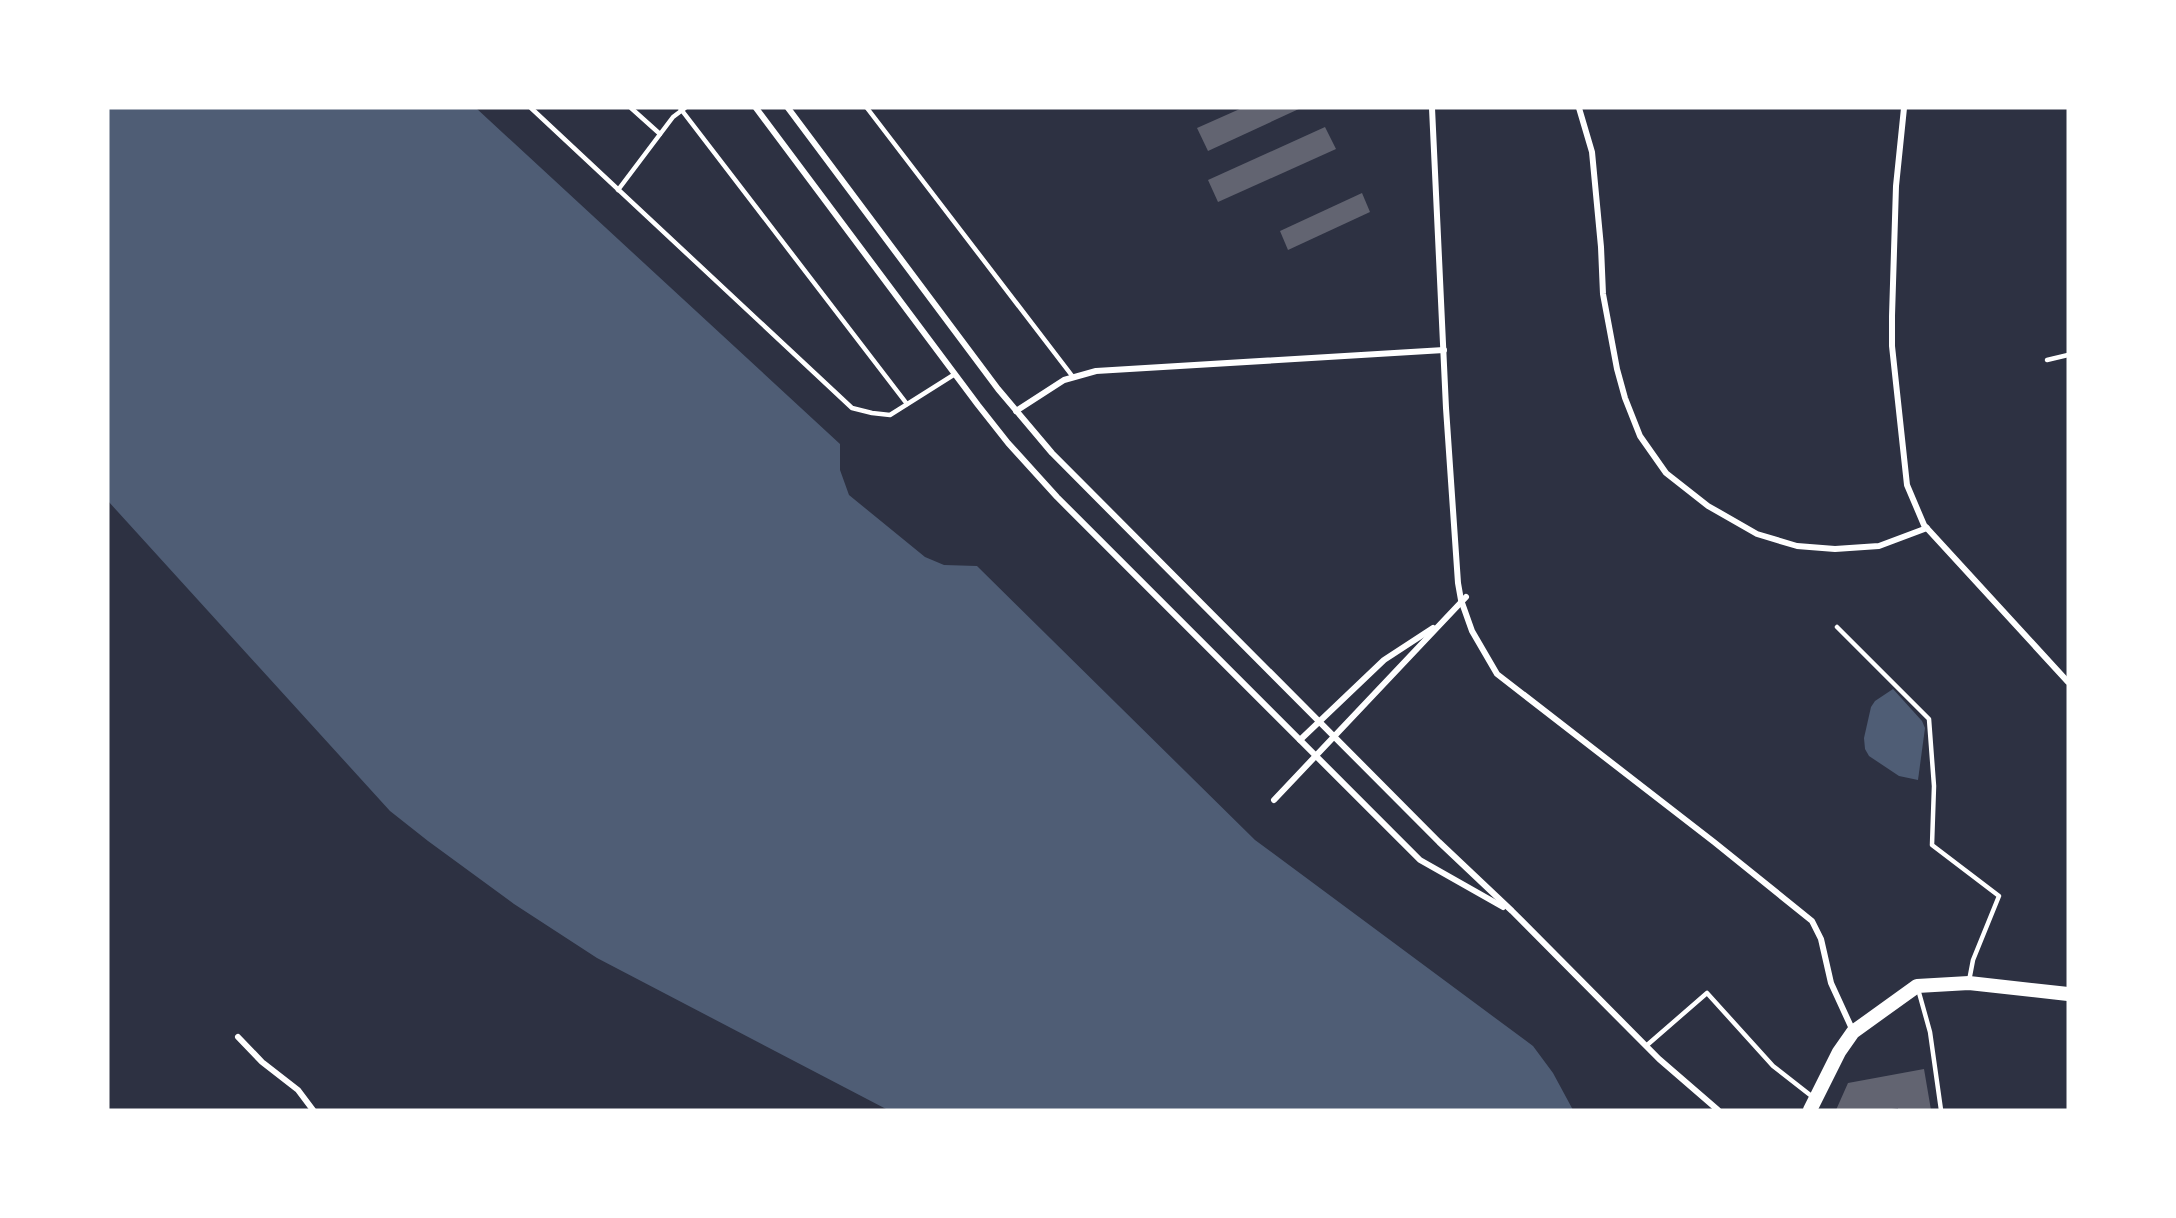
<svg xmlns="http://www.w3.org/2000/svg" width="2176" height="1218" font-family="Commissioner,sans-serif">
<rect width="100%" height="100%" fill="#2d3142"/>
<!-- water -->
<g fill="#4f5d75">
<polygon points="108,108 476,108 840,444 840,470 849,495 925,557 944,565 977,566 1255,840 1533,1046 1553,1073 1573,1110 888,1110 597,958 514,904 428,841 390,811 108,501"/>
<polygon points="1893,689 1922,721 1925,728 1918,780 1899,776 1869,756 1865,749 1864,738 1871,707 1875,701"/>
</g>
<!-- building -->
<g fill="#626471">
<polygon points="1242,108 1301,108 1208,151 1197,128"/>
<polygon points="1325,127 1336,149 1218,202 1208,180"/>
<polygon points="1362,193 1370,212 1288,250 1280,231"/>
<polygon points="1924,1069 1931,1110 1898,1110 1898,1108 1886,1110 1836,1110 1848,1083"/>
</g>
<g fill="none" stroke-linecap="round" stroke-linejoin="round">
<!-- service -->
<g stroke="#fff" stroke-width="4.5">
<polyline points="531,108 852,408 872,413 890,415 955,374"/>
<polyline points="631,108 660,134"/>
<polyline points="680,108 907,404"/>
<polyline points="867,108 1073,377"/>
<polyline points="618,190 673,117 685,108"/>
<polyline points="2047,360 2068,355"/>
<polyline points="1837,627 1929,719 1934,786 1932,845 1999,896 1973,960 1969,981"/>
<polyline points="1918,989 1930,1032 1941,1110"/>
<polyline points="1646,1046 1707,993 1773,1066 1814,1098"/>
</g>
<!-- minor -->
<g stroke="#fff" stroke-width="6">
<polyline points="756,108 978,405 1008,443 1057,497 1420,860 1503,907"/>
<polyline points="788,108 998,389 1052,453 1439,842 1512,911 1659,1059 1718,1110"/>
<polyline points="1432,108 1446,408 1458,583 1461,600 1472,631 1497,674 1714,842 1812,921 1821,939 1831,983 1853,1031"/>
<polyline points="1579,108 1592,152 1601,247 1603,294 1617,369 1625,398 1640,436 1666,473 1708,506 1757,534 1797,546 1835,549 1879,546 1927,528"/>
<polyline points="1904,108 1896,186 1892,316 1892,346 1907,485 1924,525 2068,682"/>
<polyline points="1016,411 1064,380 1096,371 1444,350"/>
<polyline points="1300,740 1384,660 1433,628"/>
<polyline points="1274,800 1466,597"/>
<polyline points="238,1037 262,1062 298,1090 313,1110"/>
</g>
<!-- primary -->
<polyline stroke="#fff" stroke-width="14" points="1810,1110 1839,1052 1853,1032 1917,986 1969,983 2068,994"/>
</g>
<!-- border -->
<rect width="2176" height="1218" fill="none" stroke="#ffffff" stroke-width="219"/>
</svg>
